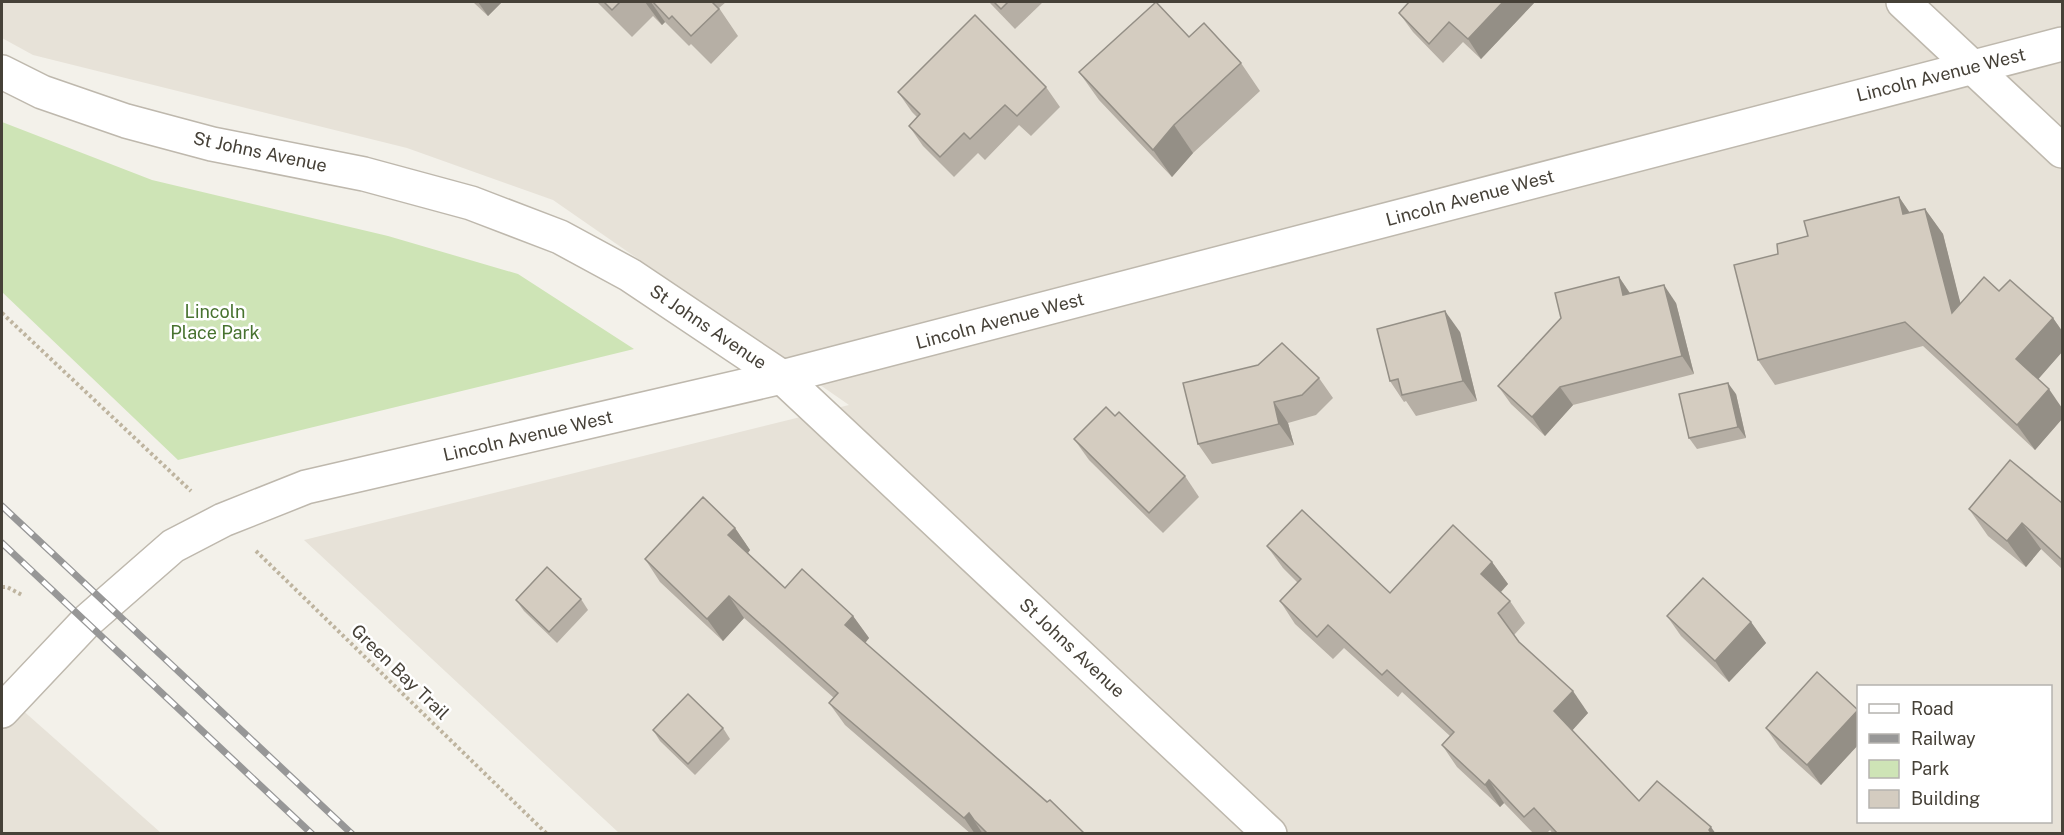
<svg xmlns="http://www.w3.org/2000/svg" width="2064" height="835" font-family="'Public Sans',sans-serif">
<rect width="100%" height="100%" fill="#f3f1ea"/>
<!-- residential -->
<g fill="#e7e2d8" fill-rule="evenodd">
<path d="M2,2H2062V833H619L304,540L849,405L553,200L407,148L33,55L2,38ZM1858,686H2050V822H1858Z"/>
<polygon points="2,692 161,833 2,833"/>
</g>
<!-- green -->
<polygon fill="#cee4b6" points="2,122 152,180 388,236 518,274 634,349 178,460 2,292"/>
<g fill="none" stroke-linecap="round" stroke-linejoin="round">
<!-- minor casing -->
<g stroke="#beb8ad" stroke-width="36">
<g id="minor">
<polyline points="1903,2 2062,151"/>
<polyline points="782,377 2062,44"/>
</g>
</g>
<!-- tertiary casing -->
<g stroke="#beb8ad" stroke-width="36">
<g id="tertiary">
<polyline points="2,72 42,92 126,121 212,144 364,174 471,203 560,237 630,275 782,377 1270,834"/>
<polyline points="2,711 86,622 173,546 223,520 306,487 782,377"/>
</g>
</g>
<!-- path -->
<g stroke="#beb49f" stroke-width="4" stroke-dasharray="3 3" stroke-linecap="butt">
<polyline points="2,313 191,491"/>
<polyline points="256,551 547,834"/>
<polyline points="2,587 7,587 22,595"/>
</g>
<!-- minor -->
<use href="#minor" stroke="#fff" stroke-width="33"/>
<!-- tertiary -->
<use href="#tertiary" stroke="#fff" stroke-width="33"/>
<!-- rail casing -->
<g stroke="#979797" stroke-width="7">
<g id="rail">
<polyline points="2,506 352,834"/>
<polyline points="2,543 312,834"/>
</g>
</g>
<!-- rail -->
<use href="#rail" stroke="#fff" stroke-width="4.5" stroke-dasharray="14" stroke-linecap="butt"/>
</g>
<!-- wall -->
<g fill="#b6afa5">
<polygon points="473,2 502,2 488,16"/>
<polygon points="597,2 726,2 719,8 738,36 711,64 691,44 689,46 665,22 662,25 653,16 632,37"/>
<polygon points="989,2 1043,2 1015,29"/>
<polygon points="1535,2 1481,59 1463,42 1443,63 1413,32 1399,13"/>
<polygon points="1189,37 1241,63 1260,91 1193,153 1172,177 1099,100 1079,72"/>
<polygon points="1046,87 1060,107 1031,136 1019,125 985,160 978,153 954,177 923,146 909,126 917,117 912,112 898,92"/>
<polygon points="1899,197 1910,213 1925,209 1943,234 1960,303 1999,291 2053,318 2062,331 2062,352 2038,379 2062,408 2062,419 2035,450 1923,346 1775,385 1758,360 1778,254 1808,236"/>
<polygon points="1619,277 1630,293 1676,303 1694,374 1573,405 1545,436 1511,404 1498,386"/>
<polygon points="1460,332 1477,401 1416,416 1406,401 1404,402 1390,381"/>
<polygon points="1319,378 1333,398 1316,415 1288,423 1294,445 1212,464 1198,444"/>
<polygon points="1736,394 1746,438 1697,449 1689,438"/>
<polygon points="1115,416 1185,476 1199,497 1163,533 1089,460 1074,439"/>
<polygon points="2062,503 2062,569 2041,549 2026,567 1988,536 1969,509"/>
<polygon points="735,528 750,550 748,553 785,588 853,616 869,638 865,643 1085,834 971,834 845,725 829,703 834,698 744,618 723,641 660,582 645,559"/>
<polygon points="1267,546 1390,593 1492,562 1508,584 1501,592 1510,601 1525,623 1514,635 1519,642 1588,713 1572,730 1639,801 1716,834 1553,834 1550,830 1546,834 1534,834 1504,803 1500,807 1457,767 1442,745 1450,736 1402,692 1398,697 1344,648 1333,659 1295,624 1280,601 1298,583 1283,568"/>
<polygon points="581,599 588,610 557,643 524,611 516,600"/>
<polygon points="1667,616 1751,622 1766,643 1729,682 1681,636"/>
<polygon points="1858,710 1858,745 1821,785 1780,748 1766,728"/>
<polygon points="723,728 730,739 695,775 660,741 653,730"/>
</g>
<!-- shaded-wall -->
<g fill="#948f86">
<polygon points="478,2 502,2 488,16"/>
<polygon points="645,2 651,2 665,22 662,25"/>
<polygon points="1503,2 1535,2 1481,59 1468,39"/>
<polygon points="1174,125 1193,153 1172,177 1153,150"/>
<polygon points="1899,197 1916,222 1903,214"/>
<polygon points="1925,209 1943,234 1969,337 1952,313"/>
<polygon points="1619,277 1631,295 1623,295"/>
<polygon points="1664,285 1676,303 1694,374 1682,356"/>
<polygon points="1445,311 1460,332 1477,401 1463,381"/>
<polygon points="2053,318 2062,331 2062,352 2034,384 2016,359"/>
<polygon points="1728,383 1736,394 1746,438 1738,427"/>
<polygon points="1560,387 1573,405 1545,436 1532,417"/>
<polygon points="2049,389 2062,408 2062,419 2035,450 2017,425"/>
<polygon points="1274,402 1288,423 1294,445 1279,424"/>
<polygon points="2022,523 2041,549 2026,567 2007,541"/>
<polygon points="735,528 750,550 744,558 728,535"/>
<polygon points="1492,562 1508,584 1497,596 1481,574"/>
<polygon points="729,596 744,618 723,641 707,619"/>
<polygon points="853,616 869,638 861,648 845,625"/>
<polygon points="1751,622 1766,643 1729,682 1715,661"/>
<polygon points="1573,691 1588,713 1570,733 1554,711"/>
<polygon points="1858,710 1858,745 1821,785 1807,765"/>
<polygon points="1489,780 1504,803 1500,807 1485,785"/>
<polygon points="969,813 983,834 975,834 964,818"/>
<polygon points="1711,827 1716,834 1711,834 1709,830"/>
</g>
<!-- building -->
<g fill="#d4ccc0" stroke="#948f86" stroke-width="1.5">
<polygon points="604,2 620,2 612,10"/>
<polygon points="653,2 712,2 719,9 691,36 672,16 669,19"/>
<polygon points="994,2 1008,2 1001,9"/>
<polygon points="1156,2 1189,37 1204,23 1241,63 1174,125 1153,150 1079,72"/>
<polygon points="1409,2 1503,2 1468,39 1449,22 1429,44 1399,13"/>
<polygon points="975,15 1046,87 1017,116 1005,105 970,139 964,133 940,157 909,126 920,114 898,92"/>
<polygon points="1899,197 1903,214 1925,209 1952,313 1984,277 1999,291 2010,280 2053,318 2016,359 2049,389 2017,425 1905,322 1758,360 1734,265 1778,254 1777,244 1808,236 1804,221"/>
<polygon points="1619,277 1623,295 1664,285 1682,356 1560,387 1532,417 1498,386 1561,318 1555,293"/>
<polygon points="1445,311 1463,381 1402,395 1398,379 1390,381 1377,329"/>
<polygon points="1282,343 1319,378 1302,395 1274,402 1279,424 1198,444 1183,383 1258,365"/>
<polygon points="1728,383 1738,427 1689,438 1679,394"/>
<polygon points="1106,407 1115,416 1119,412 1185,476 1149,513 1074,439"/>
<polygon points="2010,460 2062,503 2062,560 2022,523 2007,541 1969,509"/>
<polygon points="703,497 735,528 728,535 785,588 802,569 853,616 845,625 1047,802 1050,800 1085,834 988,834 974,820 969,813 964,818 829,703 838,693 729,596 707,619 645,559"/>
<polygon points="1302,510 1390,593 1453,525 1492,562 1481,574 1510,601 1498,613 1519,642 1573,691 1554,711 1639,801 1657,781 1711,827 1709,830 1712,834 1558,834 1534,808 1524,817 1489,780 1485,785 1442,745 1454,732 1387,670 1382,675 1328,625 1317,637 1280,601 1301,579 1267,546"/>
<polygon points="547,567 581,599 549,632 516,600"/>
<polygon points="1703,578 1751,622 1715,661 1667,616"/>
<polygon points="1817,672 1858,710 1807,765 1766,728"/>
<polygon points="688,694 723,728 688,764 653,730"/>
</g>
<g text-anchor="middle" stroke-width="5" stroke-linejoin="round" paint-order="stroke">
<!-- street labels -->
<g font-size="18" fill="#464138" stroke="#fff">
<text transform="translate(1941 75) rotate(-14)" y="6">Lincoln Avenue West</text>
<text transform="translate(260 152) rotate(12)" y="6">St Johns Avenue</text>
<text transform="translate(1470 198) rotate(-15)" y="6">Lincoln Avenue West</text>
<text transform="translate(1000 321) rotate(-15)" y="6">Lincoln Avenue West</text>
<text transform="translate(708 327) rotate(34)" y="6">St Johns Avenue</text>
<text transform="translate(528 436) rotate(-13)" y="6">Lincoln Avenue West</text>
<text transform="translate(1072 648) rotate(43)" y="6">St Johns Avenue</text>
<text transform="translate(400 672) rotate(44)" y="6">Green Bay Trail</text>
</g>
<!-- park labels -->
<g font-size="18" fill="#487330" stroke="#fff">
<text x="215" y="318">Lincoln<tspan x="215" dy="21">Place Park</tspan></text>
</g>
</g>
<!-- border -->
<rect width="2064" height="835" fill="none" stroke="#464138" stroke-width="6"/>
<!-- legend -->
<rect x="1857" y="685" width="195" height="138" fill="#ffffff" stroke="#b5b3af" stroke-width="1.5"/>
<rect x="1869" y="704" width="30" height="9" fill="#ffffff" stroke="#b5b3af" stroke-width="1.5"/>
<text x="1911" y="715" font-size="18" fill="#464138">Road</text>
<rect x="1869" y="734" width="30" height="9" fill="#979797" stroke="#b5b3af" stroke-width="1.5"/>
<text x="1911" y="745" font-size="18" fill="#464138">Railway</text>
<rect x="1869" y="760" width="30" height="18" fill="#cee4b6" stroke="#b5b3af" stroke-width="1.5"/>
<text x="1911" y="775" font-size="18" fill="#464138">Park</text>
<rect x="1869" y="790" width="30" height="18" fill="#d4ccc0" stroke="#b5b3af" stroke-width="1.5"/>
<text x="1911" y="805" font-size="18" fill="#464138">Building</text>
</svg>
